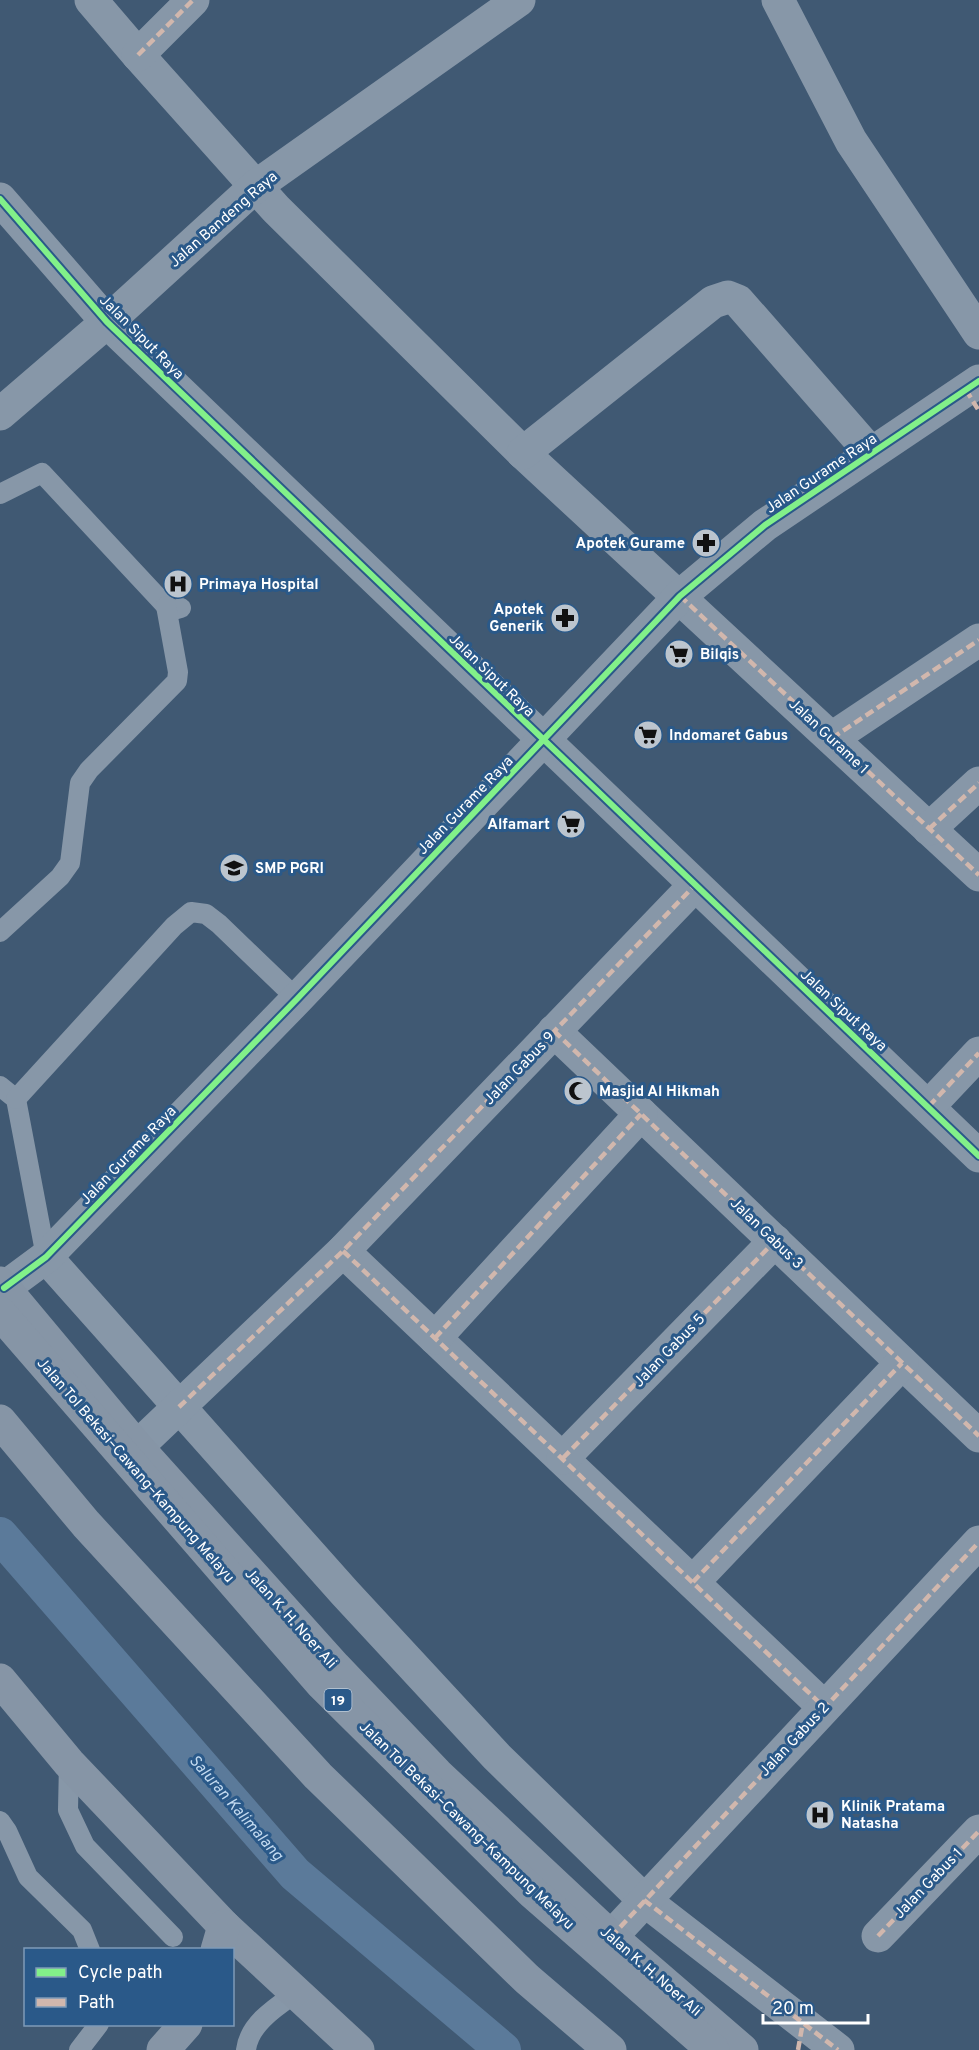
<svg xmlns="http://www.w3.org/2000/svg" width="979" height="2050" font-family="Overpass,sans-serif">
<rect width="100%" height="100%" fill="#405973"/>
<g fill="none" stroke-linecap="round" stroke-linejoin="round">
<!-- canal -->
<polyline stroke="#5b7a9a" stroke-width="36" points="0,1535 295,1874 503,2050"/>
<!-- lane -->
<g stroke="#8797a8" stroke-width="20">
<polyline points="0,494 42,473 166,606 174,610 181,608"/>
<polyline points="0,932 60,877 70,863 80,783 89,770 177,681 178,672 166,606"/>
<polyline points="0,1086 16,1099 46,1257"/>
<polyline points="16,1099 174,926 191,912 206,914 219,924 297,999"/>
<polyline points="69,1763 68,1810 85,1846 173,1937"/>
<polyline points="0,1821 7,1831 28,1877 82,1930 90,1950"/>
<polyline points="79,2050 99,2024"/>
<path d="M246,2050C249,2024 276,2007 296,1993"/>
</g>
<!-- street -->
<g stroke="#8797a8" stroke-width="33">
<polyline points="91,0 138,55 276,209 523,453 979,875"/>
<polyline points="778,0 851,141 979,333"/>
<polyline points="138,55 193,0"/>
<polyline points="0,199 107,322 979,1156"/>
<polyline points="0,414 107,322 256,186 519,0"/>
<polyline points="523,453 713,302 728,297 738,301 871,453"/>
<polyline points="832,738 979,640"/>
<polyline points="929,829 979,783"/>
<polyline points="554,1031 979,1436"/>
<polyline points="929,1106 979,1053"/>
<polyline points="343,1251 824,1707"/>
<polyline points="46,1257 345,1593 497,1757 644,1900 838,2050"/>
<polyline points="4,1288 46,1257 297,999 680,596 765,525 979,381"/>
<polyline points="435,1338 641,1114"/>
<polyline points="137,1447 343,1251 695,885"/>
<polyline points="563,1458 775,1241"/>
<polyline points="693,1582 902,1363"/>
<polyline points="878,1936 979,1831"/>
<polyline points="611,1937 979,1542"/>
</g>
<!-- primary -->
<g stroke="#8695a6" stroke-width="33">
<polyline points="0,1283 137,1447 335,1667 437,1774 611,1937 742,2050"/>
<polyline points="0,1680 69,1763 224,1926 358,2050"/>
</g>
<!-- highway -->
<g stroke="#8695a6" stroke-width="33">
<polyline points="0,1313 321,1683 532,1892 713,2050"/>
<polyline points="0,1421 86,1524 318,1776 527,1979 610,2050"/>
<polyline points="217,1950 224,1926"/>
<polyline points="163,2050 186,2024"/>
</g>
<!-- quiet -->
<g stroke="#d1b7ad" stroke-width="4.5" stroke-dasharray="9 4.5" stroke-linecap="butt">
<polyline points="138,55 193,0"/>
<polyline points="966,390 979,411"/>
<polyline points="680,596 979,875"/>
<polyline points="832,738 979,640"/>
<polyline points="929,829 979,783"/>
<polyline points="554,1031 979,1436"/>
<polyline points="929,1106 979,1053"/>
<polyline points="343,1251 824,1707"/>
<polyline points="435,1338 641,1114"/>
<polyline points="179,1407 343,1251 695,885"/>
<polyline points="563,1458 775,1241"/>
<polyline points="693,1582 902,1363"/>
<polyline points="644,1900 838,2050"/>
<polyline points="878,1936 979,1831"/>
<polyline points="611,1937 979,1542"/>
<polyline points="798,2050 803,2022"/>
</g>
<!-- cycleway casing -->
<g stroke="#2a5989" stroke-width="10">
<g id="cycleway">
<polyline points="0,199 107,322 979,1156"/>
<polyline points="4,1288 46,1257 297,999 680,596 765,525 979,381"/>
</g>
</g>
<!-- cycleway -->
<use href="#cycleway" stroke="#82f089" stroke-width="6"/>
</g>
<!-- icons -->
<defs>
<g id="pharmacy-disc" transform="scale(1.5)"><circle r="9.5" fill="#bcc5ce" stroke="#2a5989"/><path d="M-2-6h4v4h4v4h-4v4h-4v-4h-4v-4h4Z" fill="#111"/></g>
<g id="hospital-disc" transform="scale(1.5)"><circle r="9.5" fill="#bcc5ce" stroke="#2a5989"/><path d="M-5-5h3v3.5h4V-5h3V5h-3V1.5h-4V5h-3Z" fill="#111"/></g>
<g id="supermarket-disc" transform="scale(1.5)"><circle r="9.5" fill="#bcc5ce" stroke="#2a5989"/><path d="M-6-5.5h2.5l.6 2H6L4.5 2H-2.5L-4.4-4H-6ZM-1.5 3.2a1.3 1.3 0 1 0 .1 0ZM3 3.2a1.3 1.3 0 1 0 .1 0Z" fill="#111"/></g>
<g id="school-disc" transform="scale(1.5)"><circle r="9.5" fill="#bcc5ce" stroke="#2a5989"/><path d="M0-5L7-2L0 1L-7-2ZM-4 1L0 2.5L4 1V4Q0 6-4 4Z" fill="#111"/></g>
<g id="mosque-disc" transform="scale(1.5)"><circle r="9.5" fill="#bcc5ce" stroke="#2a5989"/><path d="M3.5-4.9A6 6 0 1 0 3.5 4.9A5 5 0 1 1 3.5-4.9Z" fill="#111"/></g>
</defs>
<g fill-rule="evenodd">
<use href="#pharmacy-disc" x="706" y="543"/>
<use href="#hospital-disc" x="178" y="584"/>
<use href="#pharmacy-disc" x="565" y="618"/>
<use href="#supermarket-disc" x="679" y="654"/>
<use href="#supermarket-disc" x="648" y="735"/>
<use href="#supermarket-disc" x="571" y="824"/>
<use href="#school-disc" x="234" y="868"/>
<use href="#mosque-disc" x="578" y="1091"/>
<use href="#hospital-disc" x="820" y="1815"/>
</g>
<g text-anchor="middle" stroke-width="6" stroke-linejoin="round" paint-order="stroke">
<!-- shield labels -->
<rect fill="#2a5989" stroke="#bfcddc" stroke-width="1.5" x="324.5" y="1689" width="27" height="22" rx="4.5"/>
<g font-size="14" font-weight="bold" fill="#fff">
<text x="338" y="1705">19</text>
</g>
<!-- street labels -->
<g font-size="15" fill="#fff" stroke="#2a5989">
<text transform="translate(223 219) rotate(-41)" y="5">Jalan Bandeng Raya</text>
<text transform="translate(142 337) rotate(45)" y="5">Jalan Siput Raya</text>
<text transform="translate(821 473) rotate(-34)" y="5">Jalan Gurame Raya</text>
<text transform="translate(492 675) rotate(44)" y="5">Jalan Siput Raya</text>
<text transform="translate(829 736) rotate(43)" y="5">Jalan Gurame 1</text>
<text transform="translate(465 805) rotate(-46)" y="5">Jalan Gurame Raya</text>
<text transform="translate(844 1010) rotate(43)" y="5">Jalan Siput Raya</text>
<text transform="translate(519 1068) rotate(-46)" y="5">Jalan Gabus 9</text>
<text transform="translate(128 1155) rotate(-46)" y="5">Jalan Gurame Raya</text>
<text transform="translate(767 1233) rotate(44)" y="5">Jalan Gabus 3</text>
<text transform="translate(669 1350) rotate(-46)" y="5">Jalan Gabus 5</text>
<text transform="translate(136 1470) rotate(49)" y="5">Jalan Tol Bekasi–Cawang–Kampung Melayu</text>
<text transform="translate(291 1618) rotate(48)" y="5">Jalan K. H. Noer Ali</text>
<text transform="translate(794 1739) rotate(-47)" y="5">Jalan Gabus 2</text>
<text transform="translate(467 1825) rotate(44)" y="5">Jalan Tol Bekasi–Cawang–Kampung Melayu</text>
<text transform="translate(928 1883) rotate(-46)" y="5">Jalan Gabus 1</text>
<text transform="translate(651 1971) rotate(41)" y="5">Jalan K. H. Noer Ali</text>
</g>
<!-- poi labels -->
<g font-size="15" font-weight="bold" fill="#fff" stroke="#2a5989" text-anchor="start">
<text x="685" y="548" text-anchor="end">Apotek Gurame</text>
<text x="199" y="589">Primaya Hospital</text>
<text x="544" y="614" text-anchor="end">Apotek<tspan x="544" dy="17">Generik</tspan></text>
<text x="700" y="659">Bilqis</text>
<text x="669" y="740">Indomaret Gabus</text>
<text x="550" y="829" text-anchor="end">Alfamart</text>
<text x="255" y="873">SMP PGRI</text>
<text x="599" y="1096">Masjid Al Hikmah</text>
<text x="841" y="1811">Klinik Pratama<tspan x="841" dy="17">Natasha</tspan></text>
</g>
<!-- water labels -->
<g font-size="16" font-style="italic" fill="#c3daf0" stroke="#2a5989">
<text transform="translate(237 1807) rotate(49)" y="6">Saluran Kalimalang</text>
</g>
</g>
<!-- legend -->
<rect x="24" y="1948" width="210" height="78" fill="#2a5989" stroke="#7f9bb8" stroke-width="1.5"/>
<rect x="36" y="1968" width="30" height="9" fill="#82f089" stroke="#7f9bb8" stroke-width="1.5"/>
<text x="78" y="1978" font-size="18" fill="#ffffff">Cycle path</text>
<rect x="36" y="1998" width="30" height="9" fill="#d1b7ad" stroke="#7f9bb8" stroke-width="1.5"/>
<text x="78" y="2008" font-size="18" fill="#ffffff">Path</text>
<!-- scale -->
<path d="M763 2014v9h105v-9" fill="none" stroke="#ffffff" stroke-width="3"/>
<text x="772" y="2014" font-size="18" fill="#ffffff" stroke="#2a5989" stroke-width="4.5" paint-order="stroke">20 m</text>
</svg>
